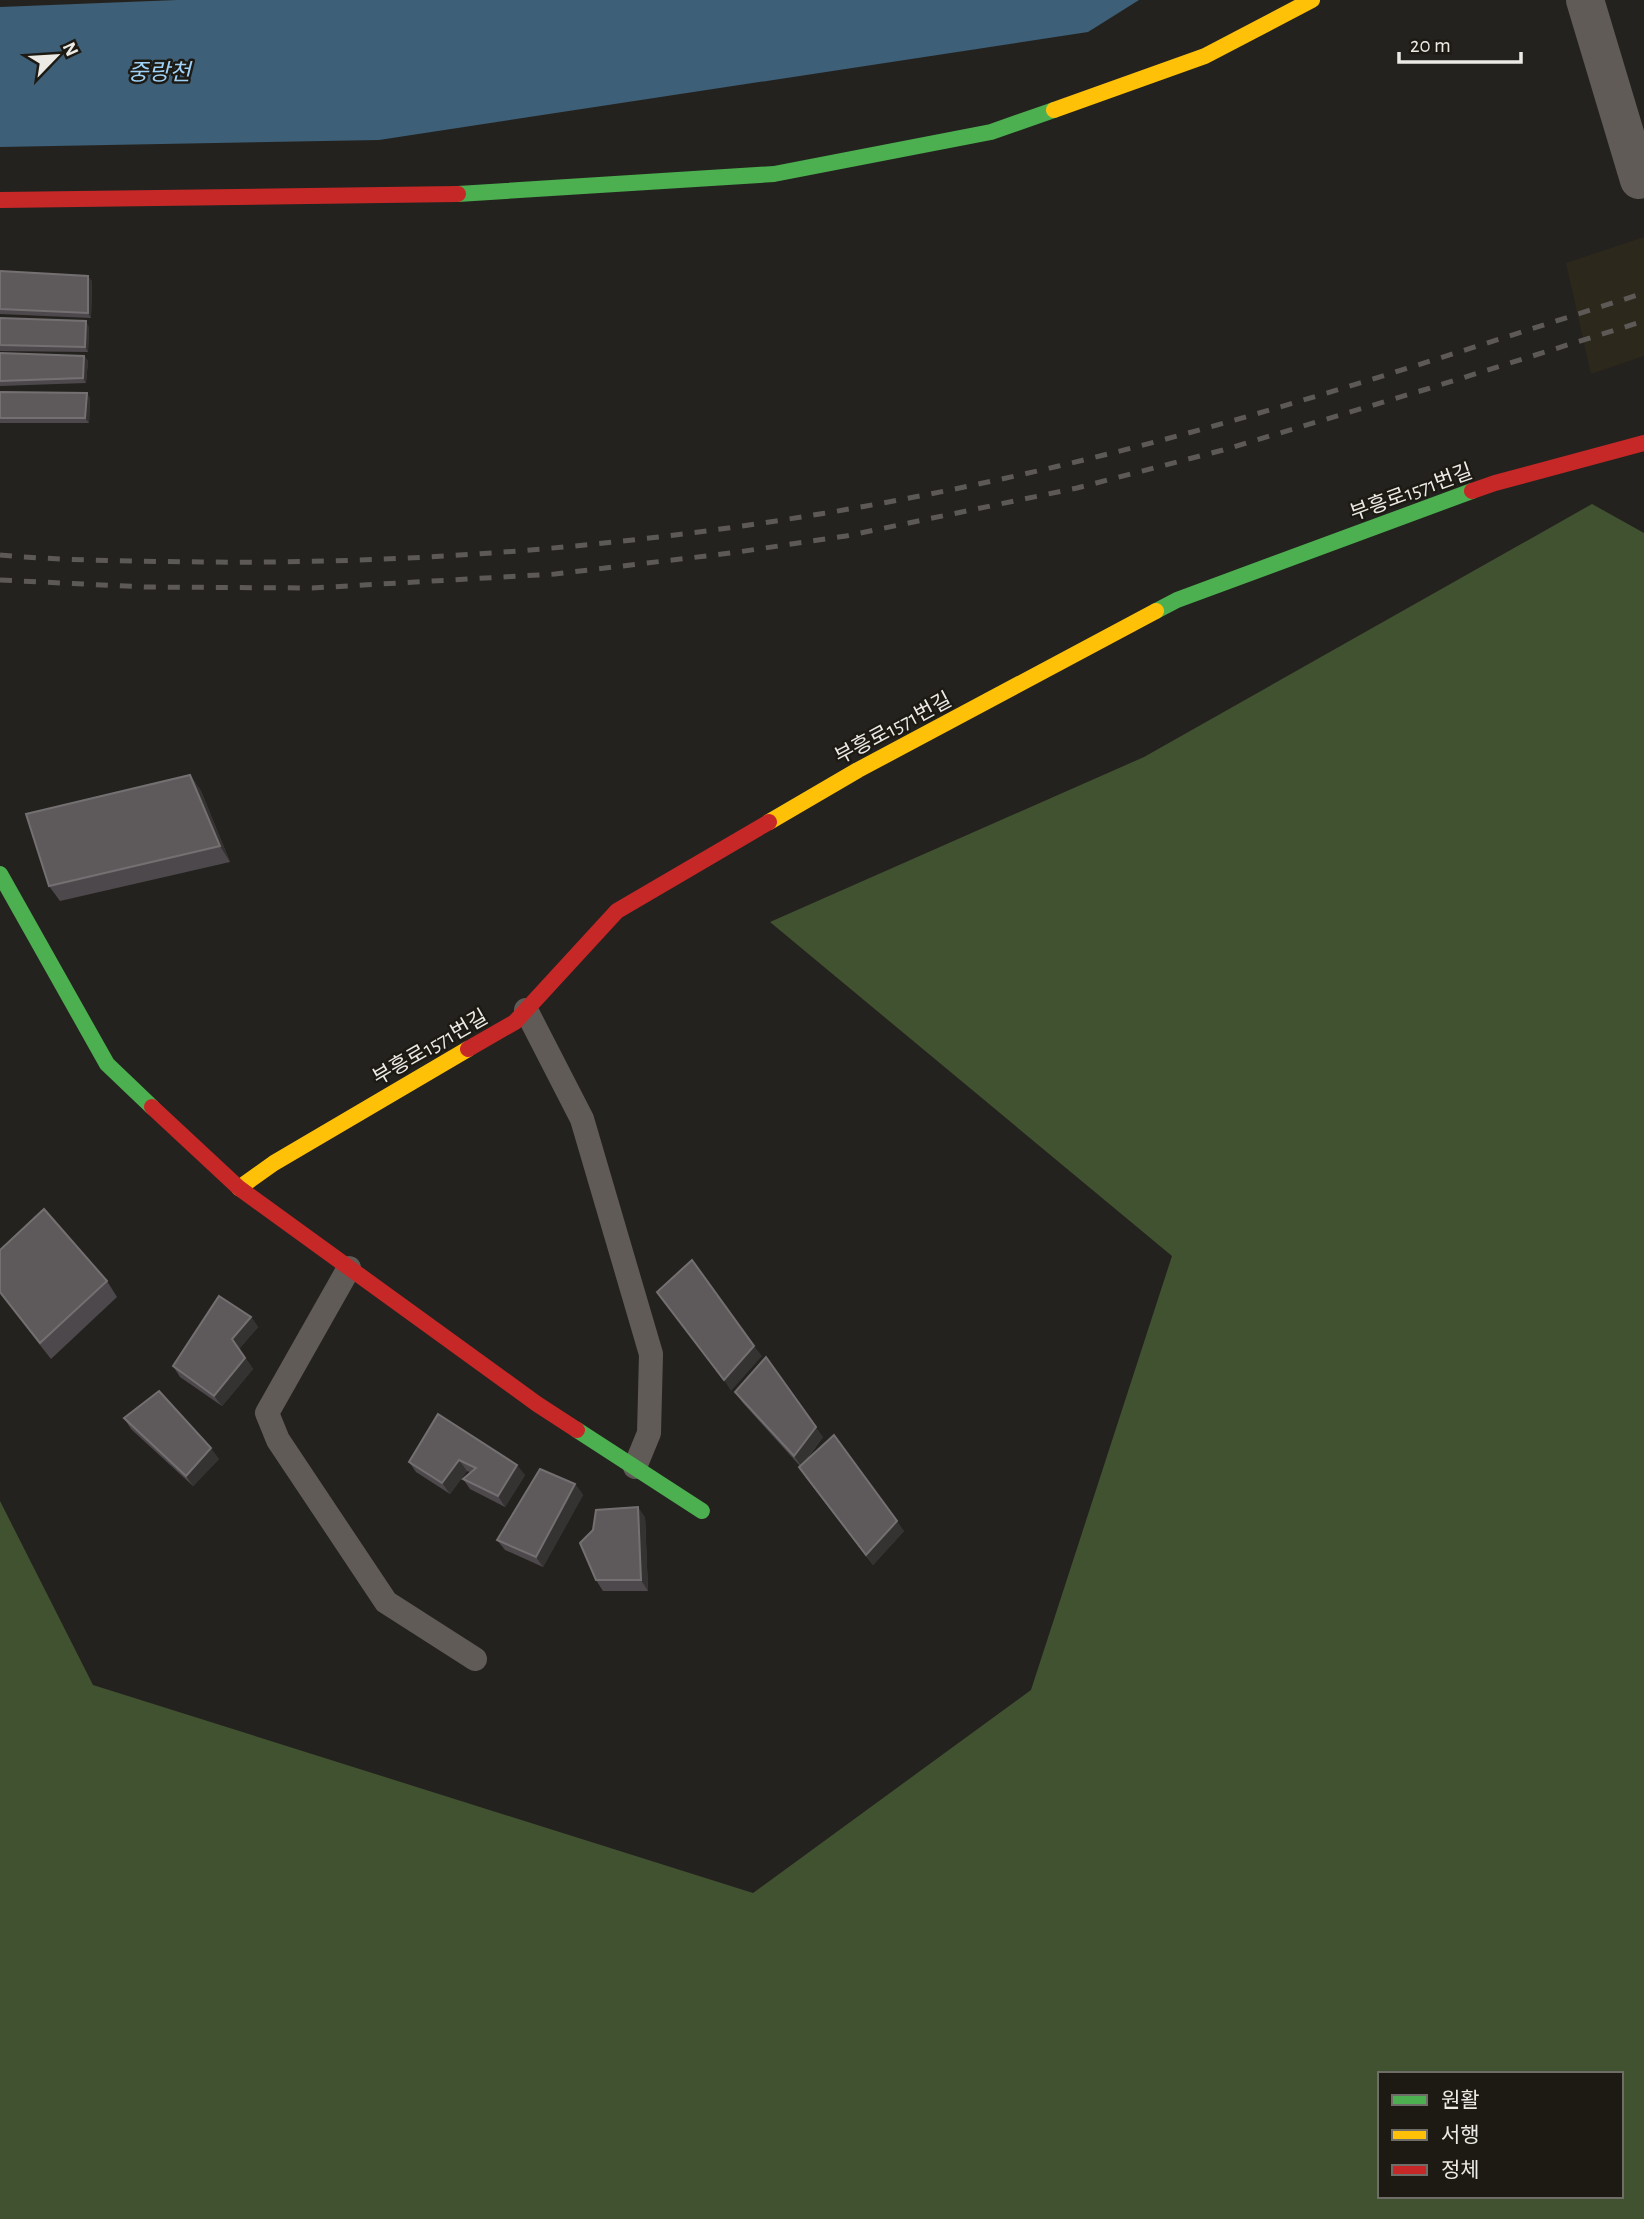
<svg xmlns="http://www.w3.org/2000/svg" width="1644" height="2219" font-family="'Alegreya Sans','Noto Sans KR',sans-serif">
<rect width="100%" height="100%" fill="#24221e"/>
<!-- built -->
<polygon fill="#2c281b" points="1644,237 1644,356 1591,374 1566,263"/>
<!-- forest -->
<path fill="#415231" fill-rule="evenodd" d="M1592,504L1644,533V2219H0V1501L93,1685L753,1893L1031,1690L1172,1256L770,922L1144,757ZM1380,2074H1621V2196H1380Z"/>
<!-- water -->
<polygon fill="#3d5f77" points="177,0 1139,0 1088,32 379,140 0,147 0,7"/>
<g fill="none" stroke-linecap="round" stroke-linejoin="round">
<!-- lane -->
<g stroke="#605b57" stroke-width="24">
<polyline points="526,1010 582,1119 651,1354 649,1433 635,1467"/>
<polyline points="349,1268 267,1413 278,1440 386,1602 475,1659"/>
</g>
<!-- street -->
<polyline stroke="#605b57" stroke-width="38" points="1585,0 1639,180"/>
<!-- fast -->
<g stroke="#4caf50" stroke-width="16">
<polyline points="458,194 774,174 991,132 1054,110"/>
<polyline points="1156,611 1177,600 1472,491"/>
<polyline points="0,874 107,1064 152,1107"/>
<polyline points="577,1430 702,1511"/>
</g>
<!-- slow -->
<g stroke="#ffc107" stroke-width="16">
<polyline points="1054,110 1205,56 1312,0"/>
<polyline points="769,822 858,770 1156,611"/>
<polyline points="239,1188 274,1163 468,1049"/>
</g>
<!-- jam -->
<g stroke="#c62828" stroke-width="16">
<polyline points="0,200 458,194"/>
<polyline points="1472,491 1495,483 1644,443"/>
<polyline points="468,1049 515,1022 617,911 769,822"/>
<polyline points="152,1107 239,1188 537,1404 577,1430"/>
</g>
<!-- rail -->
<g stroke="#5d5956" stroke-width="5" stroke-dasharray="12 12" stroke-linecap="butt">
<path d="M0,555C67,561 135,561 202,562C508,565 815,528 1112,453C1291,408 1467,349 1644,293"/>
<polyline points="0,580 145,587 312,588 555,574 731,553 846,536 1077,488 1223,450 1427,389 1644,321"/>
</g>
</g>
<!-- wall -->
<g fill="#4d484c">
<polygon points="0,271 92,281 91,318 0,314"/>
<polygon points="0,318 89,327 88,352 0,351"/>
<polygon points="0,353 84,356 88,361 86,383 0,386"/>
<polygon points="0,392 90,398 89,423 0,423"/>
<polygon points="190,775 201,791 230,862 60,901 49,886"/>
<polygon points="0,1250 107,1281 117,1297 51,1359 0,1294"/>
<polygon points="251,1317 258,1327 239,1349 253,1369 222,1406 180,1377 173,1366"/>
<polygon points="735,1392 823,1437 804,1463 904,1531 873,1565 806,1478 799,1467 800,1466 743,1403"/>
<polygon points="438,1414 525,1475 505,1507 470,1489 463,1479 470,1472 467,1471 450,1494 416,1472 409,1462"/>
<polygon points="124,1418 219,1459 193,1486 131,1429"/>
<polygon points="575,1484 583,1495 543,1567 505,1550 497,1540"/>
<polygon points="645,1517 648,1591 603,1591 596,1580"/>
</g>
<!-- shaded-wall -->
<g fill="#353232">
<polygon points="88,276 92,281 91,318 88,313"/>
<polygon points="86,321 89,327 88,352 85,347"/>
<polygon points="84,356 88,361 86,383 83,378"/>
<polygon points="87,393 90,398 89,423 85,418"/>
<polygon points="190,775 201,791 230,862 220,846"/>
<polygon points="251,1317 258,1327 239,1349 232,1339"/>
<polygon points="754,1346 762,1356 731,1391 724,1380"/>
<polygon points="245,1358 253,1369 222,1406 214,1396"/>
<polygon points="816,1427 823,1437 801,1466 794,1456"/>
<polygon points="211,1448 219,1459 193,1486 186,1476"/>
<polygon points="459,1460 467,1471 450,1494 442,1483"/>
<polygon points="517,1465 525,1475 505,1507 498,1496"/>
<polygon points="575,1484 583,1495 543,1567 536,1557"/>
<polygon points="638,1507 645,1517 648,1591 641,1580"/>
<polygon points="897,1521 904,1531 873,1565 866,1555"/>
</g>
<!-- building -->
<g fill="#5e5a5c" stroke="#747072" stroke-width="2">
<polygon points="0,271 88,276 88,313 0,309"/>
<polygon points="0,318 86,321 85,347 0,345"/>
<polygon points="0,353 84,356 83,378 0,381"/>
<polygon points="0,392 87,393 85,418 0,418"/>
<polygon points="190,775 220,846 49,886 26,814"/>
<polygon points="44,1209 107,1281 40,1343 0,1292 0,1250"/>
<polygon points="692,1260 754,1346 724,1380 657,1292"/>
<polygon points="219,1296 251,1317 232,1339 245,1358 214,1396 173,1366"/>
<polygon points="766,1357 816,1427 794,1456 735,1392"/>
<polygon points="159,1391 211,1448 186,1476 124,1418"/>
<polygon points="438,1414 517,1465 498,1496 463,1479 476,1468 459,1460 442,1483 409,1462"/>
<polygon points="834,1435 897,1521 866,1555 799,1467"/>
<polygon points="540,1469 575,1484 536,1557 497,1540"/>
<polygon points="638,1507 641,1580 596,1580 580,1543 593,1530 596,1510"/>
</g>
<g text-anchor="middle" stroke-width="5" stroke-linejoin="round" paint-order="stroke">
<!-- street labels -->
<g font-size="21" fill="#ebeae5" stroke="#1c1a13">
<text transform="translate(1411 492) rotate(-20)" y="7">부흥로1571번길</text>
<text transform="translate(893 728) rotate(-28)" y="7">부흥로1571번길</text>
<text transform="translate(430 1047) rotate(-30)" y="7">부흥로1571번길</text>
</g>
<!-- water labels -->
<g font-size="23" font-style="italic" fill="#a0d2f7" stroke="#1c1a13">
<text x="159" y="80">중랑천</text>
</g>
</g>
<!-- legend -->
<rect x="1378" y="2072" width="245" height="126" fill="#1c1a13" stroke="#6f6d67" stroke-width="2"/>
<rect x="1392" y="2095" width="35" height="10" fill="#4caf50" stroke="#6f6d67" stroke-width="2"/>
<text x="1441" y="2107" font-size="21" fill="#ebeae5">원활</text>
<rect x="1392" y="2130" width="35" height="10" fill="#ffc107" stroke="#6f6d67" stroke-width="2"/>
<text x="1441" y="2142" font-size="21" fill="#ebeae5">서행</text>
<rect x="1392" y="2165" width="35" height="10" fill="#c62828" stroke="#6f6d67" stroke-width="2"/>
<text x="1441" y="2177" font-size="21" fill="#ebeae5">정체</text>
<!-- north arrow -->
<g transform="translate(56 56) rotate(65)" stroke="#1c1a13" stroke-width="5" paint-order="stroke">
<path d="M0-5L12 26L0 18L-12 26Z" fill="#ebeae5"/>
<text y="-10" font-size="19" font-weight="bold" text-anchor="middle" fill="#ebeae5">N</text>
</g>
<!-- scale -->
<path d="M1399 52v10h122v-10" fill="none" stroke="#ebeae5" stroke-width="3.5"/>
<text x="1410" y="52" font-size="21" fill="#ebeae5" stroke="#1c1a13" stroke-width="5" paint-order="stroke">20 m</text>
</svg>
